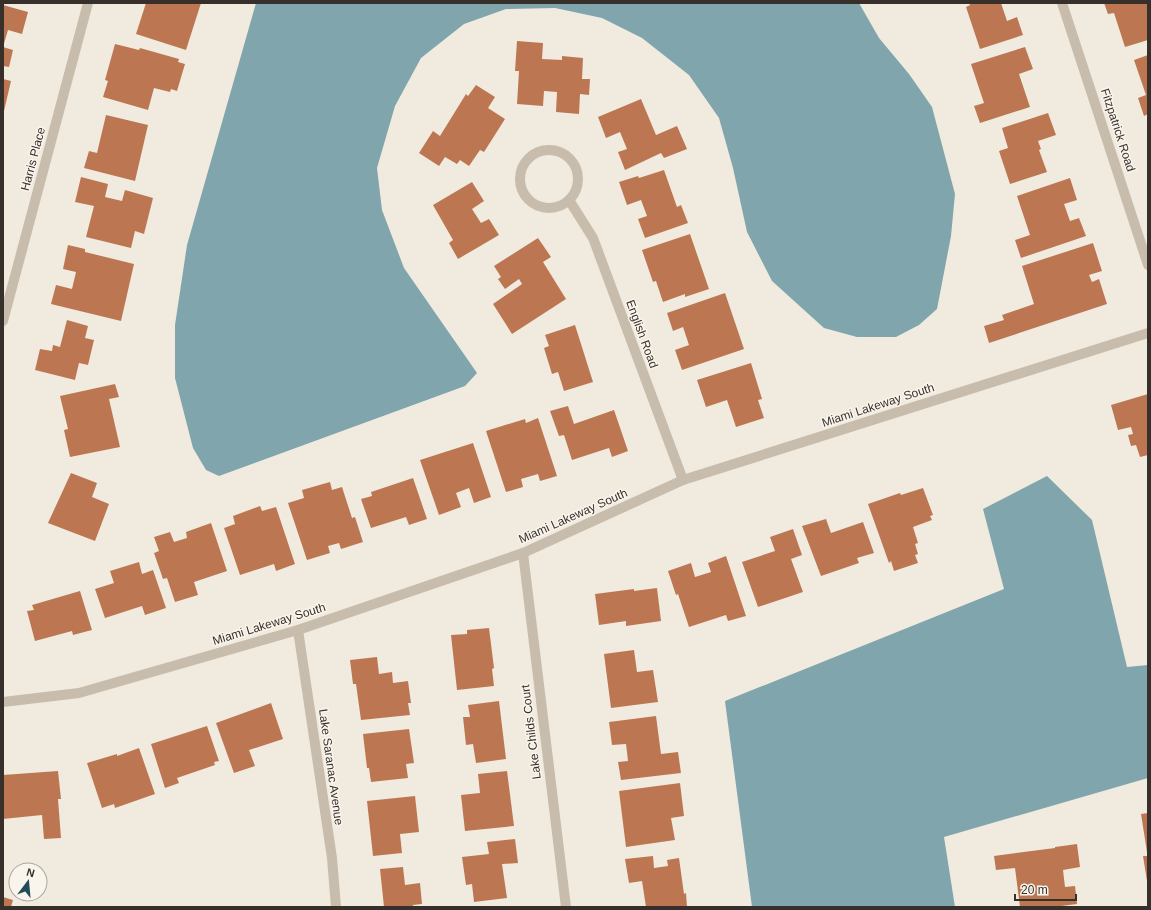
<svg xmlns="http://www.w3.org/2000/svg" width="1151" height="910" font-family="Helvetica,sans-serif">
<rect width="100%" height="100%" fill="#f1ebdf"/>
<!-- water -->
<g fill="#80a5ac">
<polygon points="256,3 859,3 879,38 909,74 932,107 955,194 951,236 937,309 919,325 896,337 857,337 824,328 772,281 747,232 733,168 719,118 689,75 642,38 602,18 555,8 506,9 464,24 421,58 395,106 377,168 382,210 404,268 477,373 465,386 219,476 206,470 193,448 175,378 175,325 187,245"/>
<polygon points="1047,476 1092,520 1127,667 1148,665 1148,778 944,837 955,907 752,907 725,701 1004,589 983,509"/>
</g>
<!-- building -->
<g fill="#bc7752">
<polygon points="146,3 201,3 186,50 136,34"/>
<polygon points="969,3 1001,3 1007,21 1017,17 1023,35 980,49 966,7 970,5"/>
<polygon points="1104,3 1148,3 1148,40 1125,47 1114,13 1108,14"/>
<polygon points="3,5 28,12 22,34 8,30 3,47"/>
<polygon points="517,41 543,43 542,59 562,60 562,56 583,58 582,79 590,79 589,95 580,94 579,114 556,112 557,92 544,91 543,106 517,104 519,71 515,71"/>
<polygon points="115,44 139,50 140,48 179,59 178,62 185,64 177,91 171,89 170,92 154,88 148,110 103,97 108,81 105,80"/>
<polygon points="3,47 13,50 9,67 3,66"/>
<polygon points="1025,47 1033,69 1019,74 1030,107 980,123 974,106 984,103 971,64"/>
<polygon points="1148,55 1148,114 1144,116 1138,98 1146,95 1134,60"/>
<polygon points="3,79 11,81 4,111 3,111"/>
<polygon points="476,85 495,97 488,108 505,119 484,152 480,150 469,166 460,160 457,164 445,157 439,166 419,153 433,131 440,136 466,94 468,96"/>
<polygon points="641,99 656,135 677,126 687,149 664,158 661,153 625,170 618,152 627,149 620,132 606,138 598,117"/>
<polygon points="1048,113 1056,135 1038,141 1041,149 1039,150 1047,172 1010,184 999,151 1008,148 1002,128"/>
<polygon points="106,115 148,125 135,181 84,168 89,151 97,153"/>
<polygon points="664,170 677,207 681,205 688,223 645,238 638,219 647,216 641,200 627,205 619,182 638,176 639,178"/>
<polygon points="81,177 108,184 105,197 122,201 125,190 153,198 144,234 135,231 131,248 86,237 94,206 75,202"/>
<polygon points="1070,178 1077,200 1064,204 1070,221 1079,218 1086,236 1021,258 1015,240 1030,235 1017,196"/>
<polygon points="472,182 484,201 472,209 481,223 489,219 499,235 458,259 449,243 453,240 433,205"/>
<polygon points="690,234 709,289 685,297 685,294 663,302 656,281 653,282 642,250"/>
<polygon points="538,238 551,257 543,262 566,299 512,334 493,304 522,284 519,279 505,289 498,279 501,277 494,266"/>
<polygon points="1093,243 1102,271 1089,275 1092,282 1099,279 1107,304 989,343 984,326 1004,320 1002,315 1034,304 1022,266"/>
<polygon points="68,245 85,249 85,252 134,264 121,321 51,304 56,285 72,289 76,272 63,269"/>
<polygon points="725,293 744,349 682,370 675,350 689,345 683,327 673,331 667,313"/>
<polygon points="67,320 88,326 85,338 94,340 88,365 79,363 75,380 35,370 40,349 52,351 53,345 60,347"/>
<polygon points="575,325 593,382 564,391 558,372 552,374 544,348 549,346 545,335"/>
<polygon points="751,363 762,399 758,400 764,418 736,427 727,400 706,407 697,380"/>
<polygon points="115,384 119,397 109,399 120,447 70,457 64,430 68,429 60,396"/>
<polygon points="1148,394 1148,455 1140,457 1136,445 1131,446 1128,435 1133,434 1131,427 1118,430 1111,405"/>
<polygon points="568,406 574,424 614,410 628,451 612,457 609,448 572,460 564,435 559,436 550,411"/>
<polygon points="538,418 557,476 540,481 538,474 521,479 523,487 506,492 486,431 525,419 526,423"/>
<polygon points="473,443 491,497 474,503 469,488 456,493 461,507 439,515 420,460"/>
<polygon points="71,473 97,483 92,497 109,504 95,541 48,523"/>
<polygon points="413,478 427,519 409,525 406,517 371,528 361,499 372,496 371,492"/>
<polygon points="330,482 332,490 342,487 352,518 355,517 363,542 341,549 339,543 328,546 330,553 307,560 288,503 304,498 302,490"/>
<polygon points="923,488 933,515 930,516 932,520 913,527 918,543 915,544 918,554 915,555 918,563 894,571 891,561 889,563 868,504 900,493 901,495"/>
<polygon points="260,506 262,511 276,507 295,564 276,571 274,564 240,575 224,528 235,524 233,516"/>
<polygon points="826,519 831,533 863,522 874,553 857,558 859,563 821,576 802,526"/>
<polygon points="211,523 227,571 194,582 198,595 175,602 167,578 163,579 154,553 159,551 154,537 170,532 174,542 187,538 186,532"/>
<polygon points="793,529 802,555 791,559 803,592 758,607 742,562 775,551 770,537"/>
<polygon points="726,556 746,616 728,621 726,615 689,627 678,594 676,595 668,571 691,563 695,577 711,572 708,563"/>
<polygon points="139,562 142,574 153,570 166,608 145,615 142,606 105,618 95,589 114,583 110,571"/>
<polygon points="657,588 661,621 626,626 626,621 599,625 595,594 634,589 634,591"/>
<polygon points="80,591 92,630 73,635 72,631 35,641 27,611 34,610 32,605"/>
<polygon points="489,628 494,668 492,669 494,686 457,690 451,635 467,634 467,630"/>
<polygon points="634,650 637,672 653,670 658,702 611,708 604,654"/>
<polygon points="377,657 379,674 392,672 393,683 408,681 411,703 408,703 410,715 361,720 356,684 353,684 350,660"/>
<polygon points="499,701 506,759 476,763 473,744 466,745 463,717 470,717 468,705"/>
<polygon points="271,703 283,739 249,750 255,766 234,773 216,723"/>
<polygon points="656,716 661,754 678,752 681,773 621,780 618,762 628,761 626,744 612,745 609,722"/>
<polygon points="207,726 219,761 214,762 215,765 177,778 179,783 165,788 151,744"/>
<polygon points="409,729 414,763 406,764 408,778 371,782 369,768 367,768 363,734"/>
<polygon points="139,748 155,794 115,808 114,804 102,808 87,763 117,754 117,756"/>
<polygon points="58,771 61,799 58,799 61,838 44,839 42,815 3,819 3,775"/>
<polygon points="507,771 514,826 465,831 461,795 480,793 478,774"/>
<polygon points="680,783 684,816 671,818 675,840 626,847 619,791"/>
<polygon points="415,796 419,832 400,834 402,853 373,856 367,801"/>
<polygon points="1148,813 1148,852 1147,852 1141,814"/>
<polygon points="515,839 518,863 502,864 507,898 474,902 472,884 466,885 462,857 489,854 487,842"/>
<polygon points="1077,844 1080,867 1063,870 1065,887 1075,886 1077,904 1054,907 1020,907 1015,868 996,870 994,856 1055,848 1055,847"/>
<polygon points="653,856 654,868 668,866 667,860 679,858 684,894 686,893 687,907 646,907 642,881 629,883 625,859"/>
<polygon points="1143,856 1148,856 1148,881 1147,881"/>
<polygon points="403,867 405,885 420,883 422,904 413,905 413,907 384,907 380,869"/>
<polygon points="3,897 13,900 11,907 3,907"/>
</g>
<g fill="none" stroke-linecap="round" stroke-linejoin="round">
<!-- minor -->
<g stroke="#c8bcac" stroke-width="10">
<polyline points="1062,3 1148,265"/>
<circle cx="549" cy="179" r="29"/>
<polyline points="569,200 593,238 683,480"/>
<polyline points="3,321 88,3"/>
<polyline points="523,553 566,907"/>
<polyline points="298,630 332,858 336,907"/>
</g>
<!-- tertiary -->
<polyline stroke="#c8bcac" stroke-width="10" points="3,702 79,693 298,630 523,553 683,480 1148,333"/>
</g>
<g text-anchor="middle" stroke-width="3" stroke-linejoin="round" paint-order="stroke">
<!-- street labels -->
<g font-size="12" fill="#37302a" stroke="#f9f4ec">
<text transform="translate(1118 130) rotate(72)" y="4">Fitzpatrick Road</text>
<text transform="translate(33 159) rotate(-75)" y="4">Harris Place</text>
<text transform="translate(642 334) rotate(70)" y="4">English Road</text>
<text transform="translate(878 405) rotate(-18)" y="4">Miami Lakeway South</text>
<text transform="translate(573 516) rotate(-24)" y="4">Miami Lakeway South</text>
<text transform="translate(269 624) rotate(-17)" y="4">Miami Lakeway South</text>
<text transform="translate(531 732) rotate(-97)" y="4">Lake Childs Court</text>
<text transform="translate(331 767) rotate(82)" y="4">Lake Saranac Avenue</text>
</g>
</g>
<!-- border -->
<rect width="1151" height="910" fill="none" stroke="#37302a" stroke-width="8"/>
<!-- north arrow -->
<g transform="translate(28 882) rotate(16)"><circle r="19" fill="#f9f4ec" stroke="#aba69e"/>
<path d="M0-3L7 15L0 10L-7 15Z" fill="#234d56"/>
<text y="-6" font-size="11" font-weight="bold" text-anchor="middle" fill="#37302a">N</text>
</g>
<!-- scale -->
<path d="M1015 894v6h61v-6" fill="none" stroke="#37302a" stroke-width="2"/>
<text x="1021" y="894" font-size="12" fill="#37302a" stroke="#f9f4ec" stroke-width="3" paint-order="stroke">20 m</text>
</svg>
